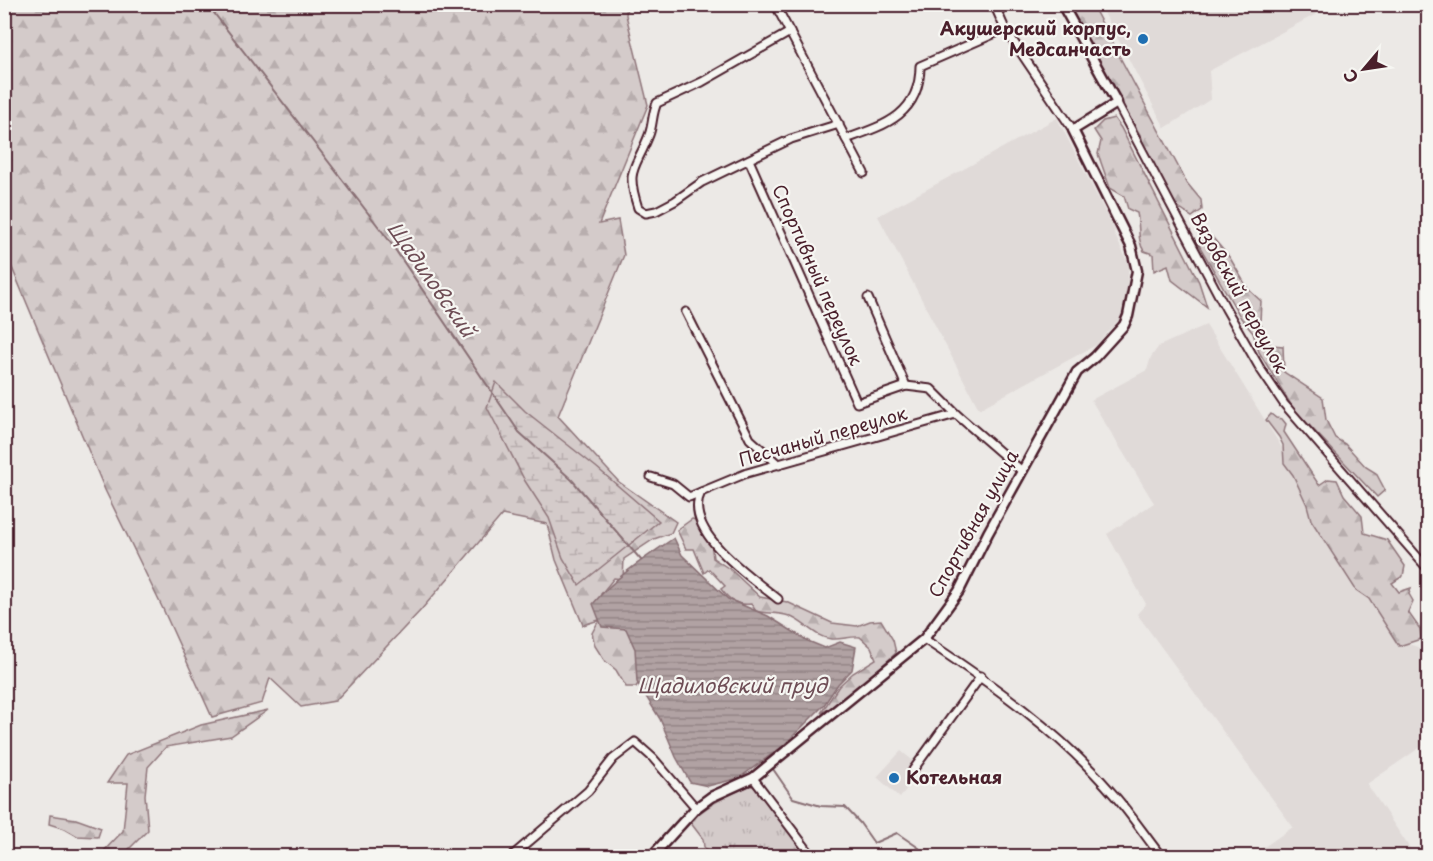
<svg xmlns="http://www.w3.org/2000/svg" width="1433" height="861" font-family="'Playpen Sans',sans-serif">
<defs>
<pattern id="grass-tufts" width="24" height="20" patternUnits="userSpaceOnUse" patternTransform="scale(1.5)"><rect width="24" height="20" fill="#d4cbca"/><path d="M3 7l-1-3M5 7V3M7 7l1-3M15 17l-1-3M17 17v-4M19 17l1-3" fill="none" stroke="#b8aeae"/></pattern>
<pattern id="forest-firs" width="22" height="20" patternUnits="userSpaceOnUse" patternTransform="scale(1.5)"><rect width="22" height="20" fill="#d4cbca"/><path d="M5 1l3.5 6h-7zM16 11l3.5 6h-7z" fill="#b8aeae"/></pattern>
<pattern id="wetland-marsh" width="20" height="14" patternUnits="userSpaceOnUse" patternTransform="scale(1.5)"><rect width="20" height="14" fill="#d4cbca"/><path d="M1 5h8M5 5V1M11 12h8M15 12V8" fill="none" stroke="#b8aeae"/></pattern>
<pattern id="water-rules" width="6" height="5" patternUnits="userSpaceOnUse" patternTransform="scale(1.5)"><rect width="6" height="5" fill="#b1a2a3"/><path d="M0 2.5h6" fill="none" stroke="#928385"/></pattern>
</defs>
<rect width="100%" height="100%" fill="#ece9e6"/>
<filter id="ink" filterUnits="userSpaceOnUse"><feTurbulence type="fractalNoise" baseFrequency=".0167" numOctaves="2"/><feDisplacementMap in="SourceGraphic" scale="12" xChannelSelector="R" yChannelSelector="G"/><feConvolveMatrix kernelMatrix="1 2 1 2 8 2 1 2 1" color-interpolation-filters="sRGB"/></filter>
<g filter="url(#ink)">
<!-- built -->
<g fill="#e0dad8">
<polygon points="1100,5 1333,5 1209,71 1211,99 1165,128"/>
<polygon points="1057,118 1115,231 1114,233 1129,265 1125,313 1096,345 979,409 878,216"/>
<polygon points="1206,325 1402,642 1418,647 1428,661 1428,742 1367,784 1415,856 1251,856 1293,827 1137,614 1146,604 1107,534 1154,503 1091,400 1147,370 1151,357 1159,346"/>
<polygon points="901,751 921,767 900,798 877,777"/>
</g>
<!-- grass -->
<path fill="url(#grass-tufts)" stroke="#8f757a" stroke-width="1.5" d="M748,786H753L758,790L807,856H713L704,847L703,839L690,822C706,805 727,796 748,786Z"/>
<!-- forest -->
<g fill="url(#forest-firs)" stroke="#8f757a" stroke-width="1.5">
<polygon points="4,5 627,5 626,15 648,105 599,224 618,220 624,255 558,416 619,482 676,522 671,533 654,539 624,559 623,579 614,578 601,594 622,618 646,671 636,687 626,687 616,670 604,660 595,646 592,633 599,620 583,625 556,560 547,524 502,515 421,610 335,701 301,707 270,678 262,703 212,717 163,609 105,490 5,251"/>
<polygon points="1068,5 1092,5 1187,183 1201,200 1202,210 1192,217 1177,207 1143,148 1142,138 1109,83"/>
<path d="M1114,118L1121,128L1199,282L1207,307L1172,280L1168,265L1154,271L1153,254L1144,251C1137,241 1140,226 1137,213L1128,209L1124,196L1110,188L1098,154L1101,141L1094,130L1103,121Z"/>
<polygon points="1212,237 1230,258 1248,289 1261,301 1260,322 1271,345 1283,346 1284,372 1323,398 1326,420 1335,438 1345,444 1366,467 1376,473 1385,490 1377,497 1293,408 1259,352 1253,333 1241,318 1199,245 1203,239"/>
<polygon points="1271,414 1276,418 1282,419 1286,424 1284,432 1319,485 1328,479 1337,480 1344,495 1362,516 1364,533 1387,540 1405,566 1403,576 1392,583 1399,592 1411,588 1409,594 1413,601 1408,612 1420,629 1421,639 1399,646 1369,599 1356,590 1311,520 1307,505 1293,475 1284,463 1283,445 1279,437 1266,420"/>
<path d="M692,519L700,521L711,542L713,558L731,570L760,597L787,602L832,623L857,626L870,621L881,620L893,640L896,653L843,701L821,713L839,686L853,673L876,659L871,647L860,637C850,636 841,640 831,639C814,637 805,622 789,616C778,612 767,614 756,611L751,604C737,606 729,600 721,589L725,586L709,569L704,573L694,549H686L677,530Z"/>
<polygon points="268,710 231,736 166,747 148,767 145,795 148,830 122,856 99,856 123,831 128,783 107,783 126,755 201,725"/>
<polygon points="50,815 76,819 101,828 98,837 77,836 65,829 49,824"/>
</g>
<!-- wetland -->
<polygon fill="url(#wetland-marsh)" stroke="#8f757a" stroke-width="1.5" points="496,382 525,411 596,467 659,521 579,585 563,558 549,518 525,481 487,407"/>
<!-- water -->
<path fill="url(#water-rules)" stroke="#886e73" stroke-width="1.5" d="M674,538L682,555L728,599L768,616L808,641L825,648L840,642L856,647L852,670L838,684L824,705L783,746L739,778L708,786L690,782L676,757L660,719L637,682L635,649L626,629L602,627L593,604C615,577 645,558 674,538Z"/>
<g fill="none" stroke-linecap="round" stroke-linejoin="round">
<!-- stream -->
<g stroke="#886e73" stroke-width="2">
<polyline points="207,4 388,239 519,432 572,480 641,560"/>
<polyline points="773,769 793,798 821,806 845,807 860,823 874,843 897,833 919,848 924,856"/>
</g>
<!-- minor casing -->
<g stroke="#4a1f2b" stroke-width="11">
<g id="minor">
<polyline points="775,4 864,173"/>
<polyline points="994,4 1005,29 1073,130"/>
<path d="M790,32L702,82L657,103C652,113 653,125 649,135C635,171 625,168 638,208L646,213L656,211L675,201L702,182L791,139L839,124"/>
<polyline points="1117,103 1226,309 1261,370 1284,404 1428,569"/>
<path d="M846,139C886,125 920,114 920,66L1005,29"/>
<polyline points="749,160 857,403 906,386 931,389 956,414 1022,471"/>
<polyline points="868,298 906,386"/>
<polyline points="686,312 750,439 779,465"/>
<path d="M651,477L673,484L689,497L701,492C681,531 752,578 778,599"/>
<polyline points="701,492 747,473 956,414"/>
<path d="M924,639C992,684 1060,732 1114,795C1131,814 1145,836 1161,856"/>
<polyline points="913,770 981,676"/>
<polyline points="753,778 812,856"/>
<polyline points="512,856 588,791 613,759 635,742 653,758 696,808"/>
</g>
</g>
<!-- tertiary casing -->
<g stroke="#4a1f2b" stroke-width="13">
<polyline id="tertiary" points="652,856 696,808 711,797 753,778 924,639 959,591 988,533 1077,372 1095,357 1124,325 1128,316 1137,271 1131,246 1073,130 1117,103 1062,4"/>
</g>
<!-- minor -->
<use href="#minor" stroke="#f6f6f2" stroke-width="7"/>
<!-- tertiary -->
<use href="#tertiary" stroke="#f6f6f2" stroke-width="8"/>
</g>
</g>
<!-- markers -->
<g fill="#1f6fb2" stroke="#f6f6f2" stroke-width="2">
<circle cx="1143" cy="39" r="6"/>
<circle cx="894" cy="778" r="6"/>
</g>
<g text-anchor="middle" stroke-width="4.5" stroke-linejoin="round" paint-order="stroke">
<!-- poi labels -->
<g font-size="18" font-weight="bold" fill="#4a1f2b" stroke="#f6f6f2" text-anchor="end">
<text x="1131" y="35">Акушерский корпус,<tspan x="1131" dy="21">Медсанчасть</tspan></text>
<text x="906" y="784" text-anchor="start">Котельная</text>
</g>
<!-- street labels -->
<g font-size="18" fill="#4a1f2b" stroke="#f6f6f2">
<text transform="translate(817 275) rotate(66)" y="6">Спортивный переулок</text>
<text transform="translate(1239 293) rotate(61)" y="6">Вязовский переулок</text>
<text transform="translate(823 437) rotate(-16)" y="6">Песчаный переулок</text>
<text transform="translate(974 524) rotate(-61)" y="6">Спортивная улица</text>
</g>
<!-- water labels -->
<g font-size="20" font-style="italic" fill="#6e4d55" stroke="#f6f6f2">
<text transform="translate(431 279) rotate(55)" y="7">Щадиловский</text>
<text x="732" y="693">Щадиловский пруд</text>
</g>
</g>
<!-- margin -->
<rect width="1433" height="861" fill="none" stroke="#f6f6f2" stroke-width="24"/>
<rect x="12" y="12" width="1409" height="837" fill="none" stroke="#4a1f2b" stroke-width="2" filter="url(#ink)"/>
<!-- north arrow -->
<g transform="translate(1364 69) rotate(241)" stroke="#f6f6f2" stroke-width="4.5" paint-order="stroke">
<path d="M0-4.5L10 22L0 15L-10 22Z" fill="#4a1f2b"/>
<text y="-9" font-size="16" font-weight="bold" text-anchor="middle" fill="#4a1f2b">С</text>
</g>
</svg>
